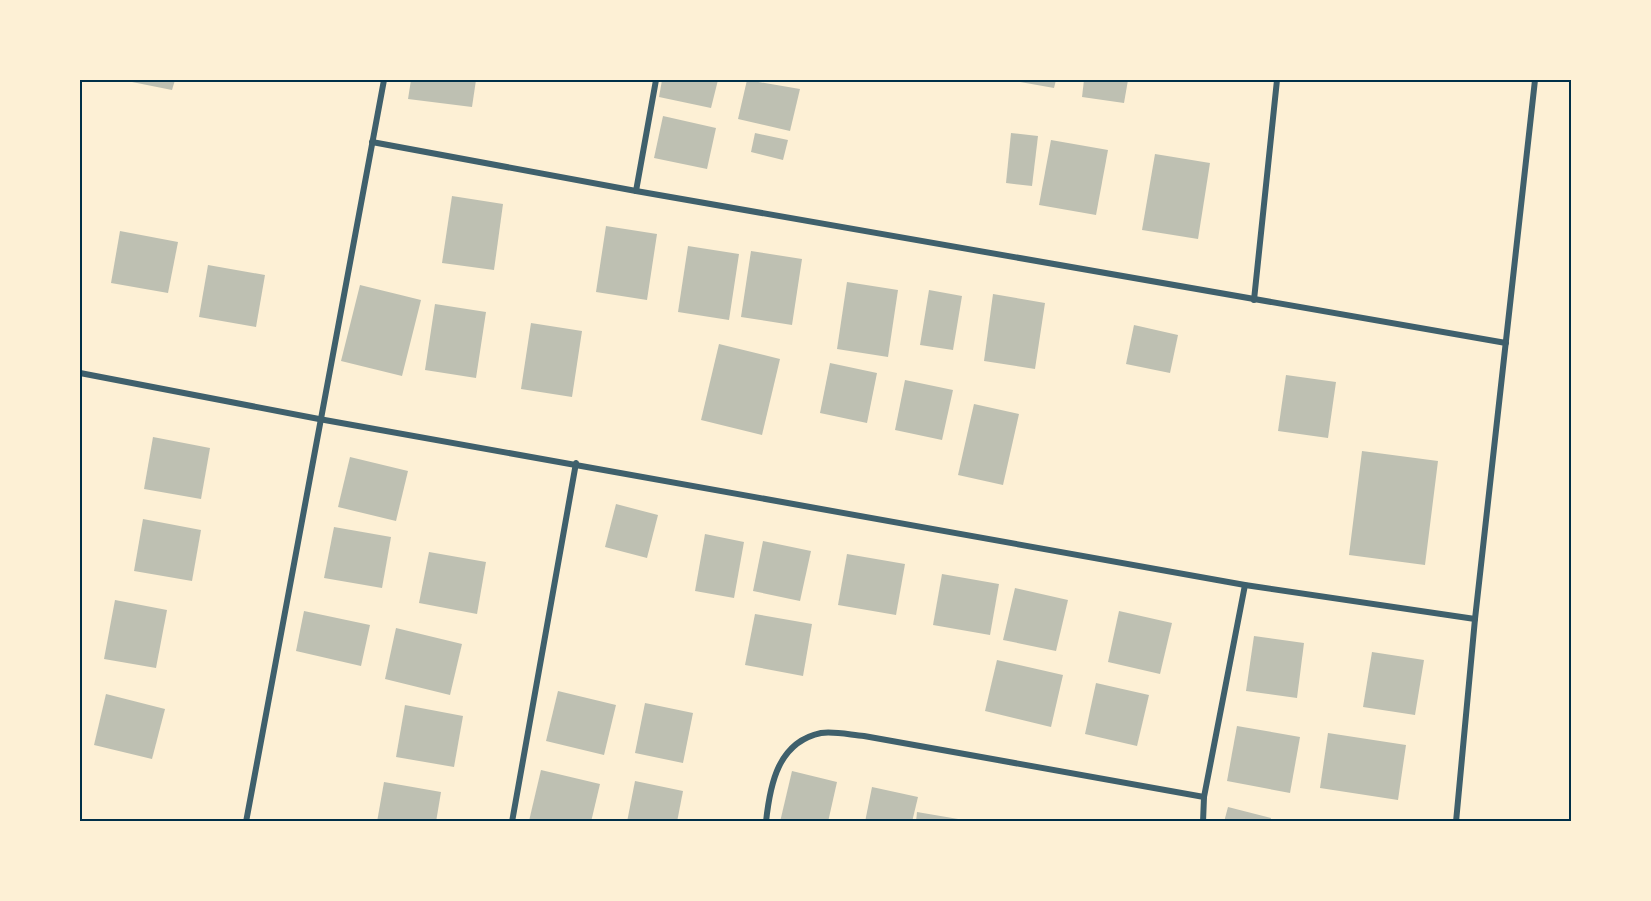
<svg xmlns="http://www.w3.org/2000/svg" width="1651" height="901" font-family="Jost,sans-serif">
<rect width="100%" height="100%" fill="#fdf0d5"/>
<!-- building -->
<g fill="#bec0b2">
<polygon points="411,80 476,80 472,107 408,99"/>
<polygon points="662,80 718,80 711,108 659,97"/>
<polygon points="747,80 800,89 790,131 738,119"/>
<polygon points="1009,80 1056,80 1054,88"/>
<polygon points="1084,80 1128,80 1124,103 1082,97"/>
<polygon points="127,81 127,80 175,80 172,90"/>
<polygon points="663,116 716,128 707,169 654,158"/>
<polygon points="755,133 788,140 783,160 751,152"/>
<polygon points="1011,133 1038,136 1032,186 1006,183"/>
<polygon points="1051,140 1108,150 1096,215 1039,205"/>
<polygon points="1155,154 1210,163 1198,239 1142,230"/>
<polygon points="452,196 503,204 494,270 442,263"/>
<polygon points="606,226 657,234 647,300 596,292"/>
<polygon points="120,231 178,242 168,293 111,283"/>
<polygon points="688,246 739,254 729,320 678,312"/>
<polygon points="751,251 802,259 792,325 741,317"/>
<polygon points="208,265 265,275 256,327 199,317"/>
<polygon points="847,282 898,290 888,357 837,349"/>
<polygon points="360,285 421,300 402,376 341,361"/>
<polygon points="929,290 962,296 953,350 920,345"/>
<polygon points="993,294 1045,303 1035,369 984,361"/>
<polygon points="435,304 486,312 476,378 425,370"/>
<polygon points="531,323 582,331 572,397 521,389"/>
<polygon points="1134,325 1178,335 1170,373 1126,364"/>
<polygon points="719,344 780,359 762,435 701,420"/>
<polygon points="830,363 877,373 867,423 820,413"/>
<polygon points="1286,375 1336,382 1328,438 1278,431"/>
<polygon points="905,380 953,390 942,440 895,430"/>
<polygon points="974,404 1019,414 1003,485 958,475"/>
<polygon points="153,437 210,448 201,499 144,489"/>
<polygon points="1362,451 1438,461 1425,565 1349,555"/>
<polygon points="350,457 408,471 396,521 338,507"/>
<polygon points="616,504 658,515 647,558 605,547"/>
<polygon points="143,519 201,530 192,581 134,571"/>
<polygon points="334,527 391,537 382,588 324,578"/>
<polygon points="705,534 744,542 734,598 695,591"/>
<polygon points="763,541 811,551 800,601 753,591"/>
<polygon points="429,552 486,562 477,614 419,603"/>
<polygon points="847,554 905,564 896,615 838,605"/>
<polygon points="942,574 999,584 990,635 933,625"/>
<polygon points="1015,588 1068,600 1056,651 1003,640"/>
<polygon points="115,600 167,610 156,668 104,659"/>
<polygon points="304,611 370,625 361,666 296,651"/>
<polygon points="1119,611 1172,623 1160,674 1108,662"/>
<polygon points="755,614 812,624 803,676 745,665"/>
<polygon points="396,628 462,644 450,695 385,679"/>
<polygon points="1254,636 1304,643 1297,698 1246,691"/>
<polygon points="1372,652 1424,660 1415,715 1363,707"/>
<polygon points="997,660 1063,675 1051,727 985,711"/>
<polygon points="1096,683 1149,695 1137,746 1085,734"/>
<polygon points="558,691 616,705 604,755 546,741"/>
<polygon points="106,694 165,709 152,759 94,745"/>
<polygon points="645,703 693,713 683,763 635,753"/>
<polygon points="405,705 463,716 454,767 396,757"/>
<polygon points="1237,726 1300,737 1290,793 1227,781"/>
<polygon points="1328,733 1406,745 1398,800 1320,788"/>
<polygon points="541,770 600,784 591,822 529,821"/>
<polygon points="792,771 837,782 828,822 780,822"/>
<polygon points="635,781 683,791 677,822 627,822"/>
<polygon points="384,782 441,792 436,822 377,822"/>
<polygon points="872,787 918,797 912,822 865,822"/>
<polygon points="1228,807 1271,818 1270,822 1224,822"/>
<polygon points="917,812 964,820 963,822 916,822"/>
</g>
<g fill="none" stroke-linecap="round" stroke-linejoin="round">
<!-- minor -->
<g stroke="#3f606c" stroke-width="6">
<polyline points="372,142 636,191 1506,343"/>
<polyline points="636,191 656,80"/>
<polyline points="1254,300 1277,80"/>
<polyline points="80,373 319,419 1245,585 1475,619"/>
<polyline points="246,822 384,80"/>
<polyline points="512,822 576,463"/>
<path d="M766,822C770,784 778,742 821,733C834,731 851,735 864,736L1204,797"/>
<polyline points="1203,822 1204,797 1245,585"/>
<polyline points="1456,822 1475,619 1535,80"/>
</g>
</g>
<!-- border -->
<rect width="1651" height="901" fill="none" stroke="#fdf0d5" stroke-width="162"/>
<rect x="81" y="81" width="1489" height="739" fill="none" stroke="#003049" stroke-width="2"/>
</svg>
